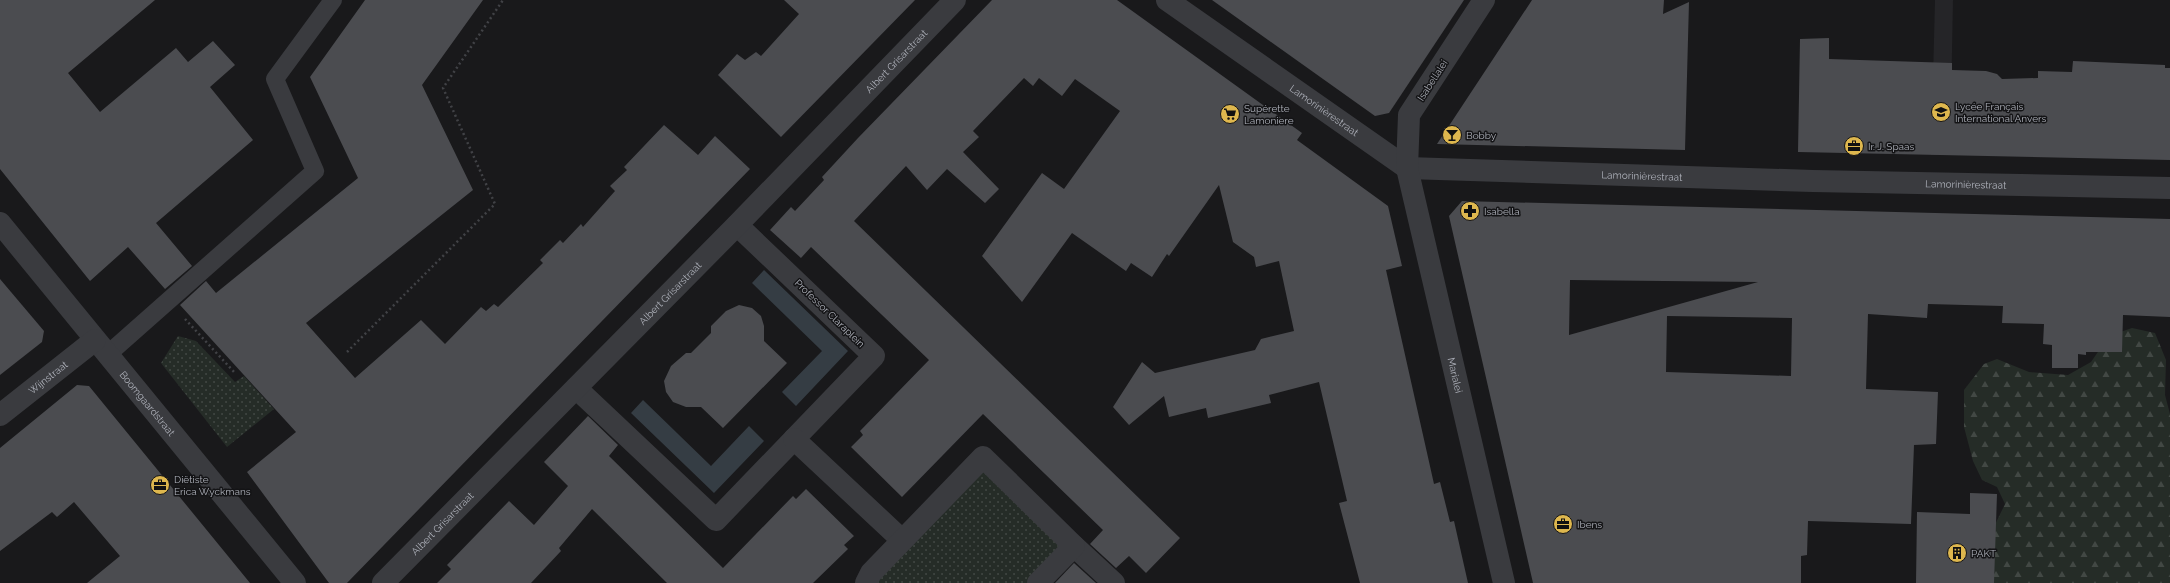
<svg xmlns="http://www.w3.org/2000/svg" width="2170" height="583" font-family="Raleway,sans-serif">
<defs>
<pattern id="grass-dots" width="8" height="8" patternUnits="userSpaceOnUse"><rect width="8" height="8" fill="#252c27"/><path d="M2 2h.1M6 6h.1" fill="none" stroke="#424844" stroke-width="1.8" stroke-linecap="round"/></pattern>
<pattern id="forest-firs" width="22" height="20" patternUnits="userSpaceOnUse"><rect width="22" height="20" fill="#252c27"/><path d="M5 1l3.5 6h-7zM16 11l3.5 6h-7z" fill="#424844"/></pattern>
</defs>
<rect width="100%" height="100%" fill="#19191b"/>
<!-- built -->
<polygon fill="#252528" points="1935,0 1953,0 1950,155 1931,155"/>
<!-- grass -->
<g fill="url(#grass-dots)">
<polygon points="178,336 196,341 235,382 244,376 274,409 227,447 161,363"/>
<polygon points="982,468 1062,544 1031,583 875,583"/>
</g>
<!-- forest -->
<polygon fill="url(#forest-firs)" points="2132,328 2155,333 2166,360 2165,395 2170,414 2170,583 1987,583 1987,541 2005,504 1997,487 1982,480 1973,461 1964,427 1964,390 1984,364 1997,359 2029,372 2068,375 2091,362 2109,336"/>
<!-- water -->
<g fill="#353d44">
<polygon points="764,270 848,351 796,406 782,392 822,351 752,283"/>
<polygon points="643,400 711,466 749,426 764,441 714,493 631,413"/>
</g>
<!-- building -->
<g fill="#4b4c50" fill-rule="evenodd">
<polygon points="0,0 155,0 68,73 100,112 176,48 188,62 213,41 235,65 210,87 253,140 156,223 192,266 165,289 128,247 90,281 0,169"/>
<polygon points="365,0 483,0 422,85 473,190 306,323 355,378 421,320 445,344 481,307 486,311 494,304 498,307 543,263 540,260 560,240 563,243 581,224 583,227 615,191 610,186 627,170 624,167 664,125 698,155 715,136 750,169 347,583 329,583 247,472 296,432 180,305 206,281 216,293 358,178 310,77"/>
<polygon points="784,0 915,0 781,137 718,75 737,54 745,60 756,52 761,56 799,14"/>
<polygon points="992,0 1117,0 1302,133 1297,140 1388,206 1402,266 1386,270 1434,484 1440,482 1450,522 1454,521 1468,583 1360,583 1339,503 1347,501 1319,382 1269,395 1271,403 1208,418 1206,408 1169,417 1164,396 1129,425 1113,407 1142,362 1155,373 1255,350 1261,339 1294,331 1279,261 1256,267 1254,257 1233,242 1219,185 1169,256 1167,254 1152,277 1131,263 1126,271 1072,233 1022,302 982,256 1042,173 1064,189 1120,111 1075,79 1062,96 1039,78 1033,86 1024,78 973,131 979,137 963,152 999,189 985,203 947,169 927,190 906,166 854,221 1180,538 1146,573 1129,556 1116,568 1090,544 1103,530 983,414 902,497 851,447 863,435 860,431 929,360 811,247 801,258 770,230 791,207 795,211 824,180 822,177 858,138"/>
<polygon points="1212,0 1464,0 1389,113 1375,116"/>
<polygon points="1532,0 1664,0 1663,14 1689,2 1685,150 1437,144"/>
<polygon points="1829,38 1829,59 1952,63 1952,70 1986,71 1997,74 2002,79 2038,78 2038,71 2072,72 2073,61 2165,65 2165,68 2170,68 2170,160 1798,152 1800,39"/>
<path d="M1462,201L2170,219V317L2123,315L2122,352H2086V355L2078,354V368H2052V345L2043,344L2044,324L2002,323L2003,306L1928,304L1927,318L1868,314L1866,389L1938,392L1936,444L1914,445L1911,524L1808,521L1807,555L1801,556V583H1533L1449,216ZM1570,280L1758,282L1569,335ZM1667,316L1792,318L1791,376L1666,372Z"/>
<polygon points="0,279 44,331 42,342 0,375"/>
<polygon points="739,305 752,308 761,316 764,326 764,341 787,363 723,428 701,407 686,407 673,402 666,392 664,381 671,366 686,353 691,353 711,333 711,326 726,311"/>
<polygon points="77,385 89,386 250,583 87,583 120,556 74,502 57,517 52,512 0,551 0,448"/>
<polygon points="588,416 618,445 609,456 723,568 793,496 796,499 806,489 854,536 844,545 848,549 813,583 667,583 592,509 559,548 561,551 531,583 437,583 451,569 447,565 509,501 534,525 568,486 544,462"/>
<polygon points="1970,493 1997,494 1994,583 1916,583 1917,512 1970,514"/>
<polygon points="1074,563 1096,583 1055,583"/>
</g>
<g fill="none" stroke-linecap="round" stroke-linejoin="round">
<!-- path -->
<g stroke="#414246" stroke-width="2.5" stroke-dasharray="2 3" stroke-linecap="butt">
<polyline points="185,319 235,373"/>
<polyline points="347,352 495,204 443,88 503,0"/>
</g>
<!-- service -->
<polyline stroke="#3a3b3f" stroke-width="18" points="107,355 315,171 275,79 333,0"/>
<!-- minor -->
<g stroke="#3a3b3f" stroke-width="22">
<path id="s1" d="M1167,0L1407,168L1813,181L2170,188"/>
<path id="s2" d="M1484,0L1409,115L1407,168L1504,583"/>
<path id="s3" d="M0,223L295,583"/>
<polyline points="576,388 716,520 874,356 737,225"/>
<path id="s4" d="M0,415L95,340"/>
<polyline points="794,439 902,540"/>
<polyline points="1074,546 1114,583"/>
<path id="s5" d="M383,583L737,225L955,0"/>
<polyline points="866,583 871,573 983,457 1074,546 1038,583"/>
</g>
</g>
<!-- icons -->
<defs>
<g id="school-disc" transform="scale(1)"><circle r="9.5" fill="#deb74e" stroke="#141416"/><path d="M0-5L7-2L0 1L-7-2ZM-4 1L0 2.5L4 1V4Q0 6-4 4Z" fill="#111"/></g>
<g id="supermarket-disc" transform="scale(1)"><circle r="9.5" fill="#deb74e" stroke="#141416"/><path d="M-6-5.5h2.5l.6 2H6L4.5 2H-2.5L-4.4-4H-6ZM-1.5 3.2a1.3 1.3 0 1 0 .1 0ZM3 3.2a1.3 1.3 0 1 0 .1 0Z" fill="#111"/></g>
<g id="bar-disc" transform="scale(1)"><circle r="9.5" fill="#deb74e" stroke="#141416"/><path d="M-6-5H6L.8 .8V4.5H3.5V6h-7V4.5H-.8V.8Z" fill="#111"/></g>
<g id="office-disc" transform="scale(1)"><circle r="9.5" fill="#deb74e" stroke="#141416"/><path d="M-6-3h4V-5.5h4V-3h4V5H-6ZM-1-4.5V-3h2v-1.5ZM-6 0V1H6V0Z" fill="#111"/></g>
<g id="pharmacy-disc" transform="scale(1)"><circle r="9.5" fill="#deb74e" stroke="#141416"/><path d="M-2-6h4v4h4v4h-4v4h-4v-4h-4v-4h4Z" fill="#111"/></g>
<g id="building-disc" transform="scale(1)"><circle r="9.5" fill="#deb74e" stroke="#141416"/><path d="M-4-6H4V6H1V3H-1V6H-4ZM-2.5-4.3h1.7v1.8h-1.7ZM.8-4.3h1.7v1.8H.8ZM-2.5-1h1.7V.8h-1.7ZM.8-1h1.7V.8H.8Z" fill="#111"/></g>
</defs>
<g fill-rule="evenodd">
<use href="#school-disc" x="1941" y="112"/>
<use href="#supermarket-disc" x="1230" y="114"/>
<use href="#bar-disc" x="1452" y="135"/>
<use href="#office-disc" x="1854" y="146"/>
<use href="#pharmacy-disc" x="1470" y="211"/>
<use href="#office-disc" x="160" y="485"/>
<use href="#office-disc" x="1563" y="524"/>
<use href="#building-disc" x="1957" y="553"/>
</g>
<g text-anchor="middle" stroke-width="3" stroke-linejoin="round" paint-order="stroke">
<!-- street labels -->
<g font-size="10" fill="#adb0b9" stroke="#141416">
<text dy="4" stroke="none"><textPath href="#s5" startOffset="732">Albert Grisarstraat</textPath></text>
<text transform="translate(1432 80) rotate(-57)" y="4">Isabellalei</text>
<text dy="4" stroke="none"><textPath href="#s1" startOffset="192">Lamorinièrestraat</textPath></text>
<text dy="4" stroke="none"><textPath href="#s1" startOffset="528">Lamorinièrestraat</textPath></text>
<text dy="4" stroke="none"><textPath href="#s1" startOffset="852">Lamorinièrestraat</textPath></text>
<text dy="4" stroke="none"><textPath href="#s5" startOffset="408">Albert Grisarstraat</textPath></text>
<text transform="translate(830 313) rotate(44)" y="4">Professor Claraplein</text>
<text dy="4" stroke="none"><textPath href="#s2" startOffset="403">Marialei</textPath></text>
<text dy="4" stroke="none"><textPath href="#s4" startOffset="61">Wijnstraat</textPath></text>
<text dy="4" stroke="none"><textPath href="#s3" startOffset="233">Boomgaardstraat</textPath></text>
<text dy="4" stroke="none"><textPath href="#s5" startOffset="84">Albert Grisarstraat</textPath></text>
</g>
<!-- poi labels -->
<g font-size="10" fill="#adb0b9" stroke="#141416" text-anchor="start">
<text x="1955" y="110">Lycée Français<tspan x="1955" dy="12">International Anvers</tspan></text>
<text x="1244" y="112">Supérette<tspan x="1244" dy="12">Lamoniere</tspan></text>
<text x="1466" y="139">Bobby</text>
<text x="1868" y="150">Ir. J. Spaas</text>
<text x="1484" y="215">Isabella</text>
<text x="174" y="483">Diëtiste<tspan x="174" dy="12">Erica Wyckmans</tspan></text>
<text x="1577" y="528">Ibens</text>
<text x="1971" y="557">PAKT</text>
</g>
</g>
</svg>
